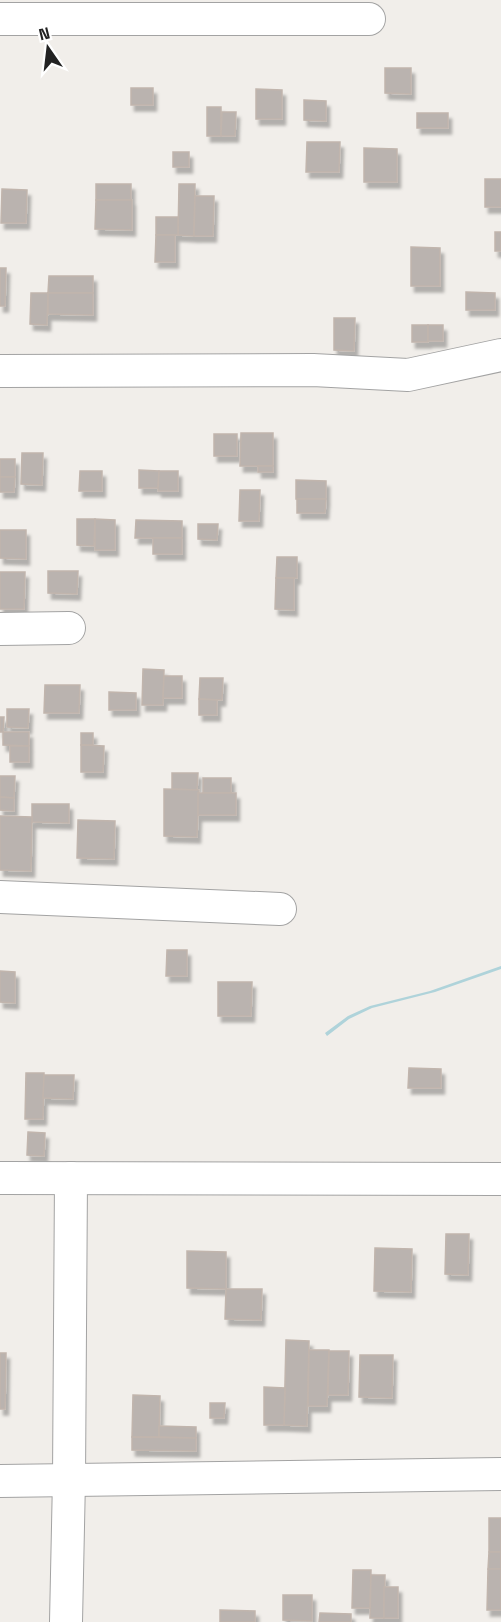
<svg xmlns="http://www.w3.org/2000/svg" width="501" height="1622" font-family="'Space Grotesk',sans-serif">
<defs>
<filter id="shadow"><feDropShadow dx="3.5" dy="6" stdDeviation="1.5" flood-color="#0004"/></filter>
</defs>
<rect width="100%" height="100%" fill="#f1eeea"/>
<!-- water -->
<polygon fill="#afd3da" points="501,966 501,969 435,992 372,1008 349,1019 327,1036 325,1033 348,1016 370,1006 430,991"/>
<!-- building -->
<g fill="#bab3af" stroke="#c1b5ad" stroke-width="1.5" filter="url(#shadow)">
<polygon points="385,68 411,68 411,94 385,93"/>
<rect x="131" y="88" width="22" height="17"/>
<polygon points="256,89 282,90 282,119 256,119"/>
<polygon points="304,100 326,101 326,121 304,120"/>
<rect x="207" y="107" width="14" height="29"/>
<polygon points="222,112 236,112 235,136 221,136"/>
<rect x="417" y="113" width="31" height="15"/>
<polygon points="307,142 340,142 339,172 306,172"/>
<polygon points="364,148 397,149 397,182 364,182"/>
<rect x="173" y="152" width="16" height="15"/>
<rect x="485" y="179" width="16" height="28"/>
<rect x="96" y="184" width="35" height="16"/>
<polygon points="179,184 195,184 194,236 178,235"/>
<polygon points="2,189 27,190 26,223 1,223"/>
<polygon points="195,196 214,196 213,236 194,236"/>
<polygon points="96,200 132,200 132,230 95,229"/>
<rect x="156" y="217" width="22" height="18"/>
<rect x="495" y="232" width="6" height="19"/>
<polygon points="156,235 175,235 175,262 155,262"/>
<polygon points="411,247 440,248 440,286 411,286"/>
<polygon points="0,268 6,268 5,306 0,306"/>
<polygon points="49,276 93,276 93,293 48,293"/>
<polygon points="466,292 495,293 495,310 466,310"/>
<polygon points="31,293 48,293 47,325 30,324"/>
<polygon points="48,293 93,293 93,315 48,314"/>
<polygon points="334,318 355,318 354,351 334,350"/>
<rect x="412" y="325" width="16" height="17"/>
<rect x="428" y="325" width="15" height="16"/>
<polygon points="241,433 273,433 273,466 240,466"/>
<rect x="214" y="434" width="23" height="22"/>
<polygon points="22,453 43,453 42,485 21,484"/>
<rect x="0" y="459" width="15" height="18"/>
<rect x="258" y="466" width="15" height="6"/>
<polygon points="139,470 159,471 158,488 139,488"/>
<polygon points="80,471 102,471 102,491 79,491"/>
<polygon points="159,471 178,471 178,491 158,491"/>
<polygon points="0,477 15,477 14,492 0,492"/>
<polygon points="296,480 326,481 326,499 296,499"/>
<polygon points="240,490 260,490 259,521 239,521"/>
<polygon points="297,499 326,499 325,513 297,513"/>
<polygon points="77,519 95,519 94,546 77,545"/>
<polygon points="95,519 115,520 115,550 95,550"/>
<polygon points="136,520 182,521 182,538 135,538"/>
<polygon points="198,524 218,524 217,540 198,539"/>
<polygon points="0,530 26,530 26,559 0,558"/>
<rect x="153" y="538" width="29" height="16"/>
<polygon points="277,557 297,557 297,578 276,578"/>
<polygon points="48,571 78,571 77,594 48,593"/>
<polygon points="0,572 25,572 24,609 0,609"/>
<polygon points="276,578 294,578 294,610 275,609"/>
<polygon points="143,669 164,670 163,705 142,705"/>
<polygon points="164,676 182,676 182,698 163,698"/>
<polygon points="200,678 223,678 222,700 199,699"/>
<polygon points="45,685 80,685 79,713 44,713"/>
<polygon points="109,692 136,693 136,710 109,710"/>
<polygon points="199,699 217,700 217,715 199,715"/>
<polygon points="7,709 29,709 28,728 7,727"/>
<polygon points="0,717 4,717 3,732 0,732"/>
<polygon points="3,732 29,732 29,746 3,745"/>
<rect x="81" y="733" width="12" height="12"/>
<polygon points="81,745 104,746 103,772 81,772"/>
<rect x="10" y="746" width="19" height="16"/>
<polygon points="172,773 198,773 197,790 172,789"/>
<polygon points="0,776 15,776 14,798 0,797"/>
<rect x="203" y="778" width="28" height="15"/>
<polygon points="164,789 199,790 197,837 164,836"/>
<rect x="198" y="793" width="38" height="22"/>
<polygon points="0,797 14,798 14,811 0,810"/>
<polygon points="32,804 69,804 69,823 32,822"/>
<polygon points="0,816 32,817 31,871 0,870"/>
<polygon points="78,820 115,821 114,859 77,858"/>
<polygon points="167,950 187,950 187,976 166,976"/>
<polygon points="0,971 15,972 15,1003 0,1002"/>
<polygon points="218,982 252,982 251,1016 218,1016"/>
<polygon points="409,1068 441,1069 441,1088 408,1088"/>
<polygon points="26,1073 44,1073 43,1119 25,1119"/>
<polygon points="44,1075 74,1075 73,1099 43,1098"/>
<polygon points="28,1132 45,1133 44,1156 27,1155"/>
<polygon points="446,1234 469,1234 468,1275 445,1274"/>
<polygon points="375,1248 412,1249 411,1292 374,1291"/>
<polygon points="187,1251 226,1252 226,1289 187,1288"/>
<polygon points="226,1289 262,1289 261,1320 225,1319"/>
<polygon points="286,1340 309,1341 307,1426 284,1425"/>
<polygon points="309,1350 329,1350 327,1406 308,1406"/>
<polygon points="329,1351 349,1351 348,1395 328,1395"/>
<polygon points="0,1353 6,1353 5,1409 0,1409"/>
<polygon points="360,1355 393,1355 392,1398 359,1397"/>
<polygon points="264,1387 285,1388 284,1425 264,1425"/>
<polygon points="133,1395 160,1396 159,1437 132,1437"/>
<polygon points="210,1403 225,1403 224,1418 210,1418"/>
<polygon points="159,1426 196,1427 196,1438 159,1437"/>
<polygon points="132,1437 196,1438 196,1451 132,1450"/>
<rect x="489" y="1518" width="12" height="34"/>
<polygon points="489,1552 501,1552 501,1569 488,1569"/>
<polygon points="488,1569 501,1569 501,1610 487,1610"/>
<polygon points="353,1570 371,1570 370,1608 352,1608"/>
<polygon points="371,1575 385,1575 384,1618 370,1618"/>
<rect x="384" y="1587" width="14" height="31"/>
<polygon points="283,1595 312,1595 312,1621 283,1620"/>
<polygon points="220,1610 255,1611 255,1622 220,1622"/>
<polygon points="320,1613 351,1614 351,1622 319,1622"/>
</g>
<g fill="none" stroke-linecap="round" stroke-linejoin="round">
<!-- minor casing -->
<g stroke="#a3a3a3" stroke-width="34">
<g id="minor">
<polyline points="0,19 369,19"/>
<polyline points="0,371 313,370 408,375 501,355"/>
<polyline points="0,629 69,628"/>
<polyline points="0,897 280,909"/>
<polyline points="0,1178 501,1179"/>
<polyline points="0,1481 501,1474"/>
<polyline points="66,1622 69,1479 71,1178"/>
</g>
</g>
<!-- minor -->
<use href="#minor" stroke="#fff" stroke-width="32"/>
</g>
<!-- north arrow -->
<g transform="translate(48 48) rotate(346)" stroke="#ffffff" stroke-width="4.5" paint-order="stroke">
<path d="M0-4.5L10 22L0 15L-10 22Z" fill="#222222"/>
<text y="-9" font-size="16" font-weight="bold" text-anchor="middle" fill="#222222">N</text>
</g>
</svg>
